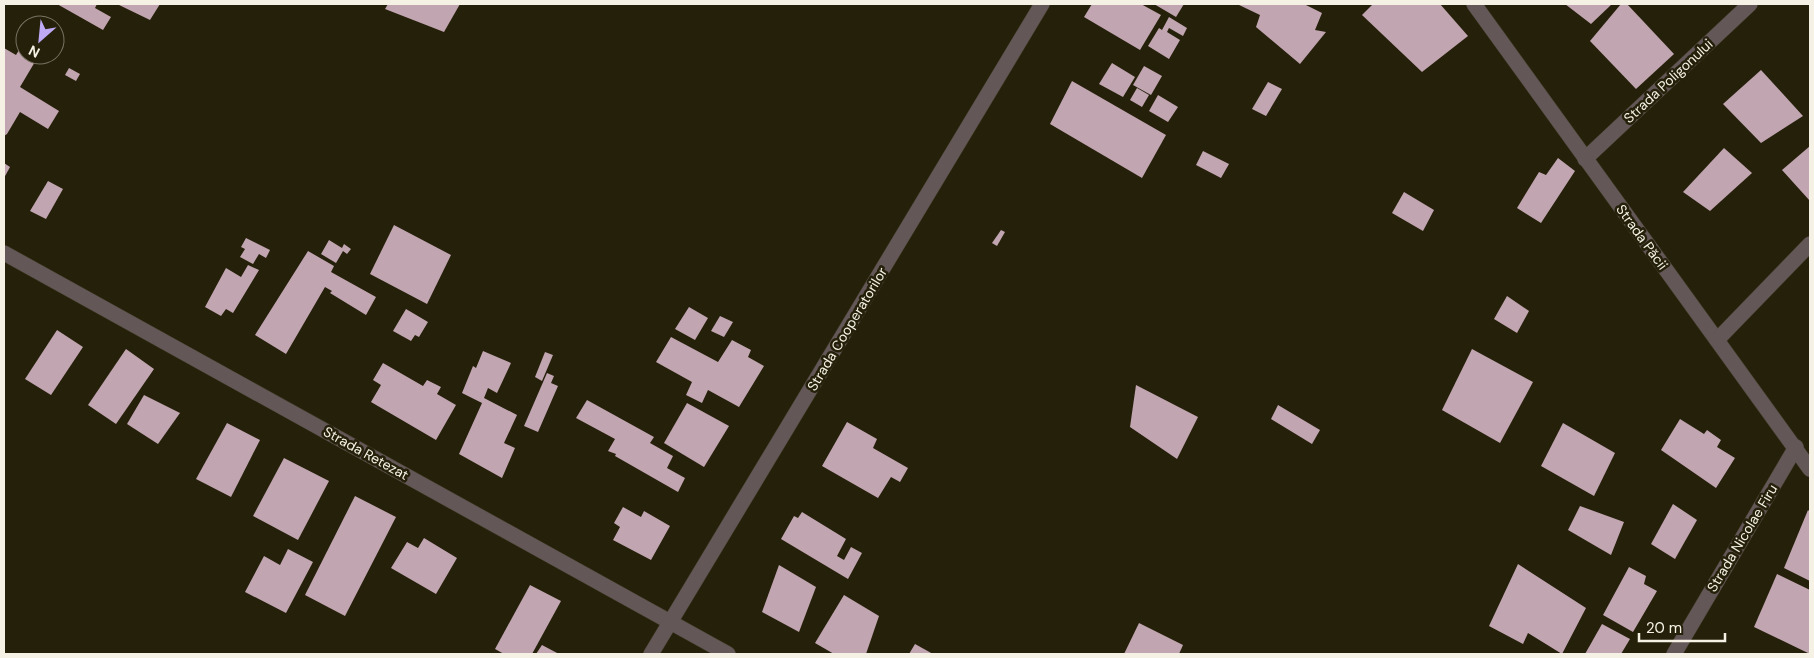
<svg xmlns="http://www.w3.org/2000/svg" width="1814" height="658" font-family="'DM Sans',sans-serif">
<rect width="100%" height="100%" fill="#25200a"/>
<!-- building -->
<g fill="#c1a5b1">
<polygon points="57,4 97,4 95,8 111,17 103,30"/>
<polygon points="117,4 160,4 150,20"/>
<polygon points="388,4 460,4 444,32 385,9"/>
<polygon points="1092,4 1141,4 1161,15 1140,50 1084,17"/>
<polygon points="1154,4 1184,4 1176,17"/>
<polygon points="1237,4 1304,4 1322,13 1315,30 1326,32 1300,64 1256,27 1260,15"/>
<polygon points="1373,4 1440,4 1468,36 1422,72 1362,15"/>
<polygon points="1565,4 1612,4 1591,24"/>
<polygon points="1621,4 1627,4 1674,54 1636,89 1590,41"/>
<polygon points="1169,17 1187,28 1183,36 1169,28 1167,32 1180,40 1169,59 1148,46 1159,28 1162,30"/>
<polygon points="22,45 25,47 25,55 39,55 20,87 59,111 48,129 20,112 7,134 4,136 4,48 16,55"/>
<polygon points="1112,63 1135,77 1123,97 1099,84"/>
<polygon points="1144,66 1162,76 1151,95 1133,85"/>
<polygon points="69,68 80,74 76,81 65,75"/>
<polygon points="1761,70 1803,116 1761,143 1723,104"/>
<polygon points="1072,81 1166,135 1142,178 1050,124"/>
<polygon points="1268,82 1282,89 1266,116 1252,109"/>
<polygon points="1137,88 1149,95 1142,107 1130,100"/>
<polygon points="1158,95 1178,107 1168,122 1149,111"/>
<polygon points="1810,146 1810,201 1782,170"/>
<polygon points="1724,148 1752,173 1710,211 1683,192"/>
<polygon points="1203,151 1229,164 1221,178 1196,165"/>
<polygon points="1558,158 1575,171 1541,223 1517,208 1539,172 1546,175"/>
<polygon points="4,163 10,167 4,178"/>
<polygon points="48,181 63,189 46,219 30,211"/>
<polygon points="1404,192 1434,210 1423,231 1392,213"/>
<polygon points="394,225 451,255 427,304 370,274"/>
<polygon points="1001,230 1005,232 997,246 992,243"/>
<polygon points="246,238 270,250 266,258 259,254 253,264 240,257 245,249 241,247"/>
<polygon points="329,240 342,248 344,244 351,249 347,254 343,251 336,263 321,254"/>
<polygon points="308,251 334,266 331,272 376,297 366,315 330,293 332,291 325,287 286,354 255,335"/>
<polygon points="248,265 259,270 233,313 226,309 221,316 205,307 226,268 241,277"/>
<polygon points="1507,296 1529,311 1517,333 1494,319"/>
<polygon points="689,307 708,318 695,340 675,329"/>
<polygon points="406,309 428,322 419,337 415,335 411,341 393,331"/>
<polygon points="720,316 733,322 724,337 711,331"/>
<polygon points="57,330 83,347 51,395 25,379"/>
<polygon points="671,337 718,362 732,340 751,350 748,357 764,366 739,407 708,390 702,403 686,395 692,382 656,362"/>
<polygon points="126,349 154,369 116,424 88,405"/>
<polygon points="1472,349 1533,382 1500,443 1442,410"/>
<polygon points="483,351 511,363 497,393 488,388 484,398 517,415 504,443 515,448 502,478 459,454 482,403 462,393 473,366 476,368"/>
<polygon points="545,352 553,355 542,381 535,377"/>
<polygon points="383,363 423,386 427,380 441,387 437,394 456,405 436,440 371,402 381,385 373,380"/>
<polygon points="547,373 554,376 551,383 558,386 538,432 524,426"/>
<polygon points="1136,385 1198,417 1177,459 1130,427"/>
<polygon points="144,395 180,413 158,444 127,424"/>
<polygon points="587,400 654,437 650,443 673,456 667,468 685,478 678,492 615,456 616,454 608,451 615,439 576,418"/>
<polygon points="687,403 729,426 704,467 664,443"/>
<polygon points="1278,405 1320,430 1312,444 1271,419"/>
<polygon points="1680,419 1704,434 1707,430 1721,440 1717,447 1735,458 1716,488 1661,450"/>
<polygon points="847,422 877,439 873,448 908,468 900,482 891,477 878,498 822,466"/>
<polygon points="227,423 260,440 231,497 196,479"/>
<polygon points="1563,423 1615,453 1594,496 1541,466"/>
<polygon points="284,458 329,481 298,540 253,516"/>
<polygon points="355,496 396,517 345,616 305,595"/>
<polygon points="1673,504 1697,520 1675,559 1651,544"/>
<polygon points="1580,506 1624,522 1611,555 1568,530"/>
<polygon points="623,507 641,517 644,511 670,526 651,560 613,540 620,527 614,523"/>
<polygon points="1808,510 1810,512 1810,581 1784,568"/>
<polygon points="802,512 846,539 837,556 844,560 851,547 862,553 848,579 781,539 794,516 798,518"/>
<polygon points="424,538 457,558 436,594 391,568 407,542 418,548"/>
<polygon points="288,549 313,562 286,613 245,592 264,556 280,565"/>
<polygon points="1518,564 1586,608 1562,654 1528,633 1523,644 1489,626"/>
<polygon points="779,565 816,587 799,632 762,612"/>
<polygon points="1629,567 1646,576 1644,584 1657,591 1633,632 1603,615"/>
<polygon points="1777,574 1810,590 1810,654 1754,627"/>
<polygon points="530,585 561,601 532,654 504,654 495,649"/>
<polygon points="844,595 879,616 866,654 834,654 815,643"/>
<polygon points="1139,623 1183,645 1179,654 1124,654"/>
<polygon points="1602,624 1630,639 1621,654 1585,654"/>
<polygon points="915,644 933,654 909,654"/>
<polygon points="542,645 559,654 536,654"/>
</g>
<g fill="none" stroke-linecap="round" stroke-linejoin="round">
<!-- street casing -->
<g stroke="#423d29" stroke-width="16">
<g id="street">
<polyline points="1474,4 1810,469"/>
<polyline points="1585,159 1750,4"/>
<polyline points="4,253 728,654"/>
<polyline points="1717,340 1810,244"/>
<polyline points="651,654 1042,4"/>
<polyline points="1674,654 1796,447"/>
</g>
</g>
<!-- street -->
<use href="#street" stroke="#645758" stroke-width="15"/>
</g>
<g text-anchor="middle" stroke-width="5" stroke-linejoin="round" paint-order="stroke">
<!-- street labels -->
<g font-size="14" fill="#f5f2e5" stroke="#25200a">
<text transform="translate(1668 81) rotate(-43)" y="5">Strada Poligonului</text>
<text transform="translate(1642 237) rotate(54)" y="5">Strada Păcii</text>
<text transform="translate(847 329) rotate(-59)" y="5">Strada Cooperatorilor</text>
<text transform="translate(366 453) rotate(29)" y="5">Strada Retezat</text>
<text transform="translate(1742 538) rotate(-59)" y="5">Strada Nicolae Firu</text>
</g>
</g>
<!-- border -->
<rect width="1814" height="658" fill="none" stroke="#f5f2e5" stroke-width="10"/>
<!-- north arrow -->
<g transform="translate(40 40) rotate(207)"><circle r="24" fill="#25200a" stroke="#787462"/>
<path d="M0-4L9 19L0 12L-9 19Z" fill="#bea9f4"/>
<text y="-8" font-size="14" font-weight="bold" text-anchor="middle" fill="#f5f2e5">N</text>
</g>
<!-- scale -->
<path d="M1639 633v8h86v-8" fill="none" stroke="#f5f2e5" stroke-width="2.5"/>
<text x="1646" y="633" font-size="15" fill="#f5f2e5" stroke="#25200a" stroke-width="4" paint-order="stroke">20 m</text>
</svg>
